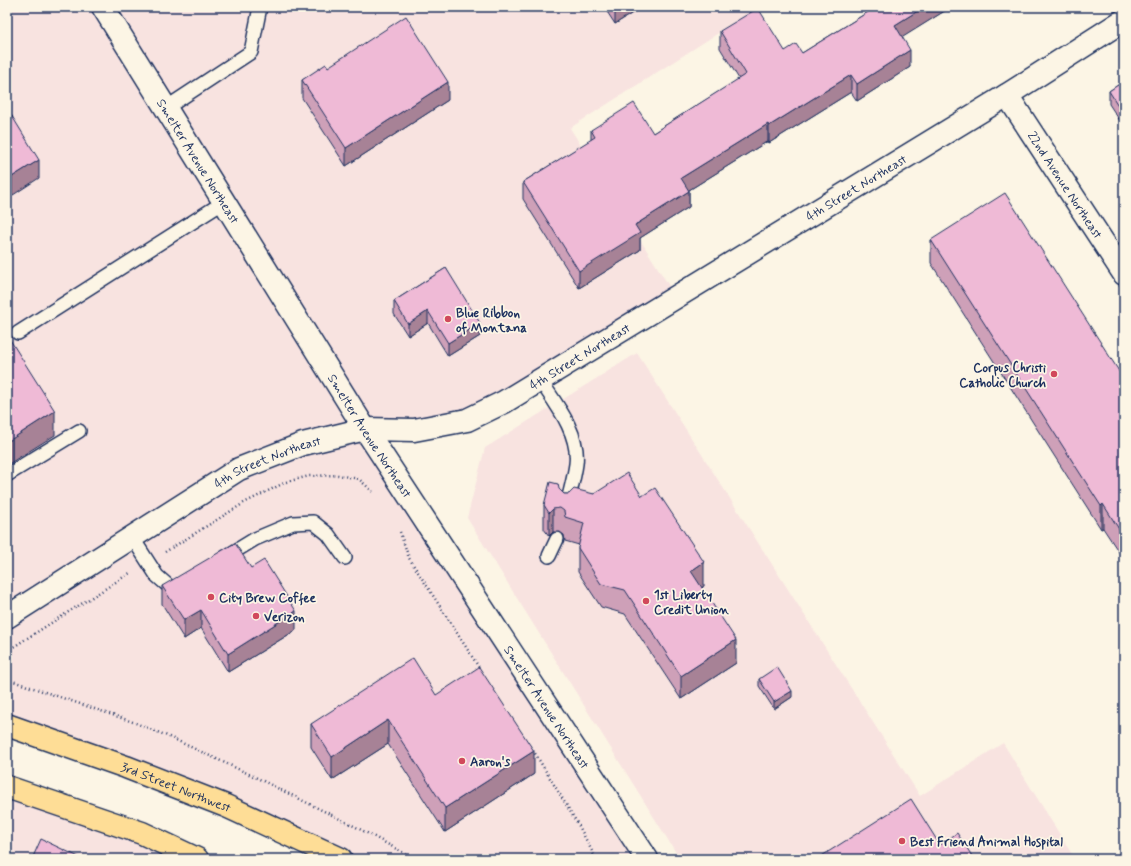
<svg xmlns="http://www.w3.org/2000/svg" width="1131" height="866" font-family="Mynerve,sans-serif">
<rect width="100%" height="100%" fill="#fcf5e5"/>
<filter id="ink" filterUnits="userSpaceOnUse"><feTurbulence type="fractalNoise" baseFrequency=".025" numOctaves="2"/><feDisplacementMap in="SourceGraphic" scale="8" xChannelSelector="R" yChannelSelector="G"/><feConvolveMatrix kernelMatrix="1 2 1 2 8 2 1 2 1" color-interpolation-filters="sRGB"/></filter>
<g filter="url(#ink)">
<!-- built -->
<g fill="#f8e3e0">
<polygon points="7,7 759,7 570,128 676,297 504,402 366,429 647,859 341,859 7,727"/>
<polygon points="637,353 920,796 1003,743 1075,859 680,859 467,518 485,448"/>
<polygon points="7,786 197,859 7,859"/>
</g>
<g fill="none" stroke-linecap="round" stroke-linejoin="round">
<!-- lane casing -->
<g stroke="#1b2f5e" stroke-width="16">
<g id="lane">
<polyline points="166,108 251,52 260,7"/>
<polyline points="18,333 224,202"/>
<path d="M540,380C556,404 580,434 576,464C574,479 569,495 566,510"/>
<polyline points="7,475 79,431"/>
<polyline points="132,537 157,576 173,590 179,587"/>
<polyline points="549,556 557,539"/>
<polyline points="224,558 255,539 293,523 313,522 328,534 345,558"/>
</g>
</g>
<!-- street casing -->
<g stroke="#1b2f5e" stroke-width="25">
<g id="street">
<path id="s1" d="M1007,95L1124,274"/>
</g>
</g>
<!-- secondary casing -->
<g stroke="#1b2f5e" stroke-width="25">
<g id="secondary">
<path id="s2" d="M103,7L365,429L647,859"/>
<path id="s3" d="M7,617L239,469L303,444L365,429L414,430L467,420L504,402L1007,95L1124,20"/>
</g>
</g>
<!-- highway casing -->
<g stroke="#1b2f5e" stroke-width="25">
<g id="highway">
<path id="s4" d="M7,725L126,767L226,806L341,859"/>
<polyline points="7,787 142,833 197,859"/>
</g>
</g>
<!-- path -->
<g stroke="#1b2f5e" stroke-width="2.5" stroke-dasharray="1 3" stroke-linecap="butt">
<polyline points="400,532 409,558 480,669"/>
<polyline points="165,552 244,503 286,482 309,476 338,475 359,479 374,493"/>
<polyline points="7,651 130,573"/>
<polyline points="7,679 133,722 165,735 251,775 356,827 415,859"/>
<polyline points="533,750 579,826 596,859"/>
</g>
<!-- lane -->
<use href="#lane" stroke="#fcf5e5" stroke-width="13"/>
<!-- street -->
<use href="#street" stroke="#fcf5e5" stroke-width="22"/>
<!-- secondary -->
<use href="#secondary" stroke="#fcf5e5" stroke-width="22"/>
<!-- highway -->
<use href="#highway" stroke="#fedd96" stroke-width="22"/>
</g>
<!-- wall -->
<g fill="#cea0b8" stroke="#1b2f5e">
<polygon points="604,7 642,7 615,24"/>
<polygon points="876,7 951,7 902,37 910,67 857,101 851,92 769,143 768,141 689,190 689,207 640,238 640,250 579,288 523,199 523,182 591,140 591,130 653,133 739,79 720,48 720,31 785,51 802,53"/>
<polygon points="328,67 448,100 346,166 302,98 302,80"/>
<polygon points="1124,81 1124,127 1109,104 1109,91"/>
<polygon points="931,240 1124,379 1124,560 1103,528 1101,529 931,263"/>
<polygon points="446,268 480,336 448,356 428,323 408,336 394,314 394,301"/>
<polygon points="559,489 564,494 594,494 642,496 704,586 702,587 736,663 681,699 625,614 601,607 578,572 578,548 579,545 565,541 564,535 560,532 553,532 549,536 544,529 544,505"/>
<polygon points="251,568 296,630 228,672 201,628 184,639 162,604 162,586"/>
<polygon points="759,679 792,697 774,709 759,686"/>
<polygon points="436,695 534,774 445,832 388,744 332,780 311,747 311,724"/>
</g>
<!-- shaded-wall -->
<g fill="#a78296" stroke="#1b2f5e">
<polygon points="615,7 642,7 615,24"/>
<polygon points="924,7 951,7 895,42 895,25"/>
<polygon points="910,50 910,67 857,101 857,84"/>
<polygon points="851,75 851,92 769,143 769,126"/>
<polygon points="448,82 448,100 346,166 346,148"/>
<polygon points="768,124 768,141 681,195 681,178"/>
<polygon points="39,160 39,178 7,199 7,180"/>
<polygon points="689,191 689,207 640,238 640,250 579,288 579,271 635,225"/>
<polygon points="428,311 428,323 408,336 408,324"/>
<polygon points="480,323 480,336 448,356 448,343"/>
<polygon points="55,411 55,435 7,465 7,442"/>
<polygon points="1103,504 1103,528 1101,529 1101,506"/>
<polygon points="553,509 553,532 549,536 549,513"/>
<polygon points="704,562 704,586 691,594 691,571"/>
<polygon points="201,610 201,628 184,639 184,620"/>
<polygon points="296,611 296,630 228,672 228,654"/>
<polygon points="736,640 736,663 681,699 681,676"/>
<polygon points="792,691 792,697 774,709 774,702"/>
<polygon points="388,720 388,744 332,780 332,757"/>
<polygon points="534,751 534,774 445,832 445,808"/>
</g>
<!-- building -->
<g fill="#efbad6" stroke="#1b2f5e">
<polygon points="876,7 924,7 895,25 910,50 857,84 851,75 769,126 768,124 681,178 689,191 635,225 640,233 579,271 523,182 595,137 591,130 634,103 653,133 746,74 720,31 758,8 785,51 796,44 802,53"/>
<polygon points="406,16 448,82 346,148 302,80 326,64 328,67"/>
<polygon points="1124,81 1124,115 1109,91"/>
<polygon points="7,108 39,160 7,180"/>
<polygon points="1005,193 1124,379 1124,537 1103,504 1101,506 931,240"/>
<polygon points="446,268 480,323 448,343 428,311 408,324 394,301"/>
<polygon points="7,335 55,411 7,442"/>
<polygon points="627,473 642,496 655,488 704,562 691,571 736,640 681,676 625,590 601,584 578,548 584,523 565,517 564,511 560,508 553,509 549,513 544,505 550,482 558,484 559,489 564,494 569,494 574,489 594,494"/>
<polygon points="235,543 251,568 264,560 296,611 228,654 201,610 184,620 162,586"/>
<polygon points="413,658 436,695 479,667 534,751 445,808 388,720 332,757 311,724"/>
<polygon points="777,667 792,691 774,702 759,679"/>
<polygon points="911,799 940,845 957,833 974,859 817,859"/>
<polygon points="41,839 83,859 32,859"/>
<polygon points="1124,854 1124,859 1116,859"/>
</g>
</g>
<!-- markers -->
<g fill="#d1495b" stroke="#fcf5e5" stroke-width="1.5">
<circle cx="448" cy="319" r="4"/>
<circle cx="1054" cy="374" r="4"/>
<circle cx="211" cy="597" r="4"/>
<circle cx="646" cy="601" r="4"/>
<circle cx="256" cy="616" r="4"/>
<circle cx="462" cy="761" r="4"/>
<circle cx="902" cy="841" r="4"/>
</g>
<g text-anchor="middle" stroke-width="3.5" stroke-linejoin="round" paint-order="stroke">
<!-- street labels -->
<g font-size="13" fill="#1b2f5e" stroke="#fcf5e5">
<text dy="5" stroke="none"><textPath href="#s2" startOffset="181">Smelter Avenue Northeast</textPath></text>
<text dy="5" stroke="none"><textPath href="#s1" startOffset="107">22nd Avenue Northeast</textPath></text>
<text dy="5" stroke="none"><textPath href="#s3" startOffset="964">4th Street Northeast</textPath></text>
<text dy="5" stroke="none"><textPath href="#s3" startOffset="640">4th Street Northeast</textPath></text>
<text dy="5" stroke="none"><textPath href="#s2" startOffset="505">Smelter Avenue Northeast</textPath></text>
<text dy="5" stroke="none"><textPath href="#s3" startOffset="304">4th Street Northeast</textPath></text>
<text dy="5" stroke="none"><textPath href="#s2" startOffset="829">Smelter Avenue Northeast</textPath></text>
<text dy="5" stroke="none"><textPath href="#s4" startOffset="180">3rd Street Northwest</textPath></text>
</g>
<!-- poi labels -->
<g font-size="13" font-weight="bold" fill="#1b2f5e" stroke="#fcf5e5" text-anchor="start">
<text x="456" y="317">Blue Ribbon<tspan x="456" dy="15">of Montana</tspan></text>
<text x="1046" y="372" text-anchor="end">Corpus Christi<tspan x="1046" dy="15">Catholic Church</tspan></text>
<text x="654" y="599">1st Liberty<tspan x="654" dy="15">Credit Union</tspan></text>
<text x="219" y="602">City Brew Coffee</text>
<text x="264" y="621">Verizon</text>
<text x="470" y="766">Aaron's</text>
<text x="910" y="846">Best Friend Animal Hospital</text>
</g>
</g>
<!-- margin -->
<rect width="1131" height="866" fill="none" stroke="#fcf5e5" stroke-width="24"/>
<rect x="12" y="12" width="1107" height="842" fill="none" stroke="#1b2f5e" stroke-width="1.5" filter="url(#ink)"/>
</svg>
